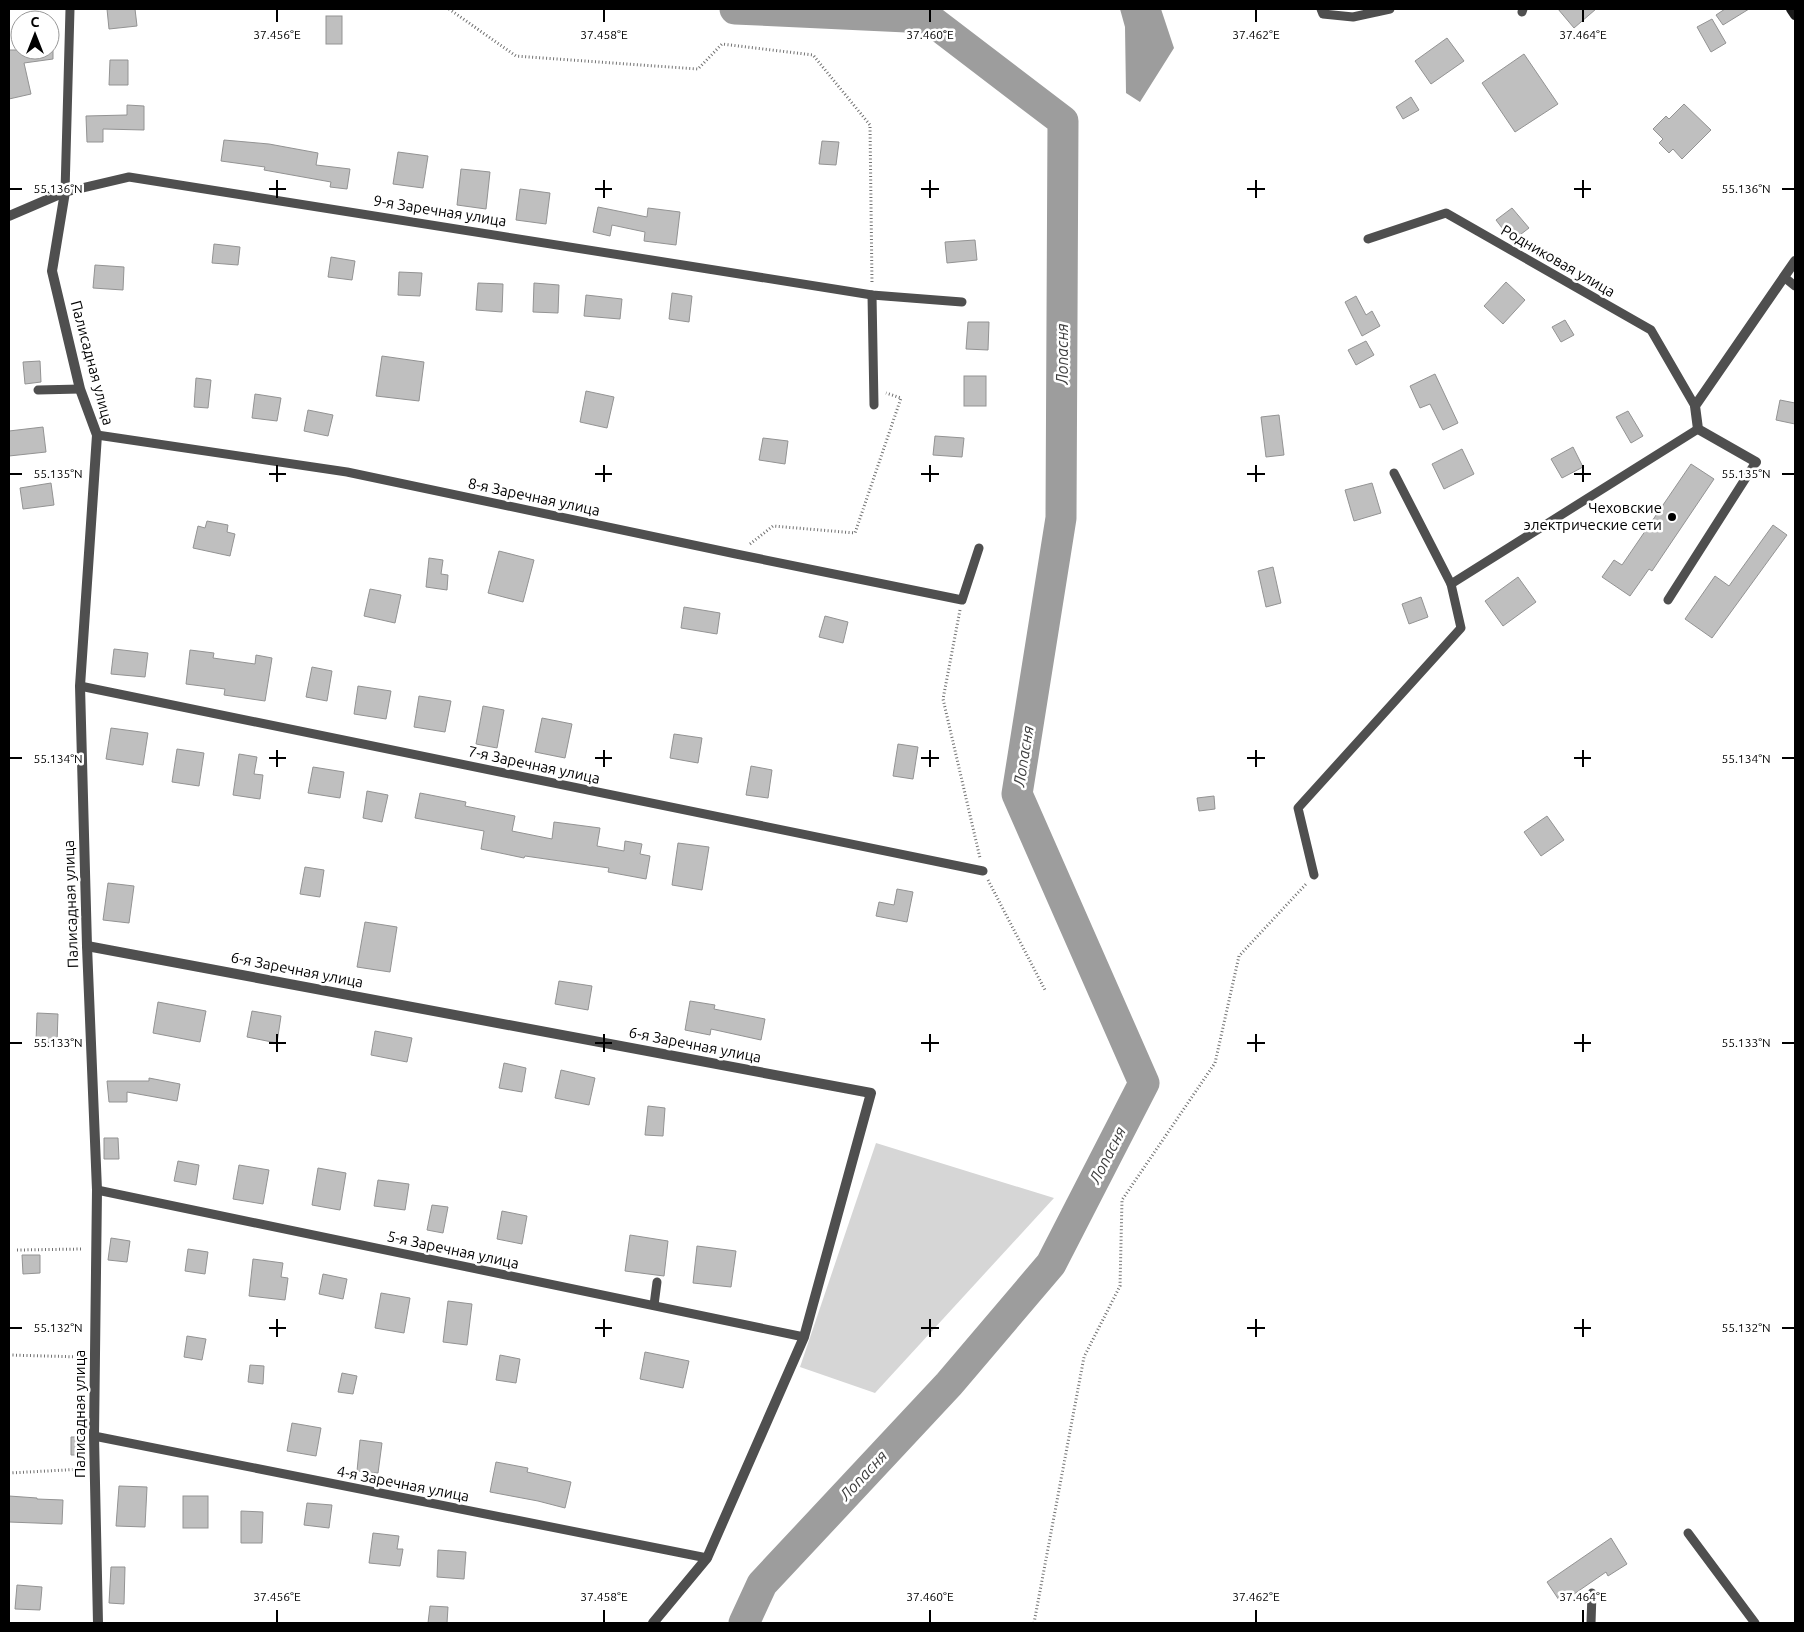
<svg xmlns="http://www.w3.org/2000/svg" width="1804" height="1632" font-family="Ubuntu,sans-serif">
<rect width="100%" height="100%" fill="#fff"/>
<!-- green -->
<polygon fill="#d6d6d6" points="876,1143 1054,1198 875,1393 800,1367"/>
<!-- water -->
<polygon fill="#9d9d9d" points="1120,9 1161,9 1174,48 1140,102 1126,93 1125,27"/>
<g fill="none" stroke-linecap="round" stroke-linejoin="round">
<!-- river -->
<polyline stroke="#9d9d9d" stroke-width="31" points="735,9 928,18 1063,121 1061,518 1017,794 1144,1083 1051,1264 949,1384 762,1584 744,1623"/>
</g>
<!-- building -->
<g fill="#bfbfbf" stroke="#939393">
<polygon points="107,9 135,9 137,26 109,29"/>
<polygon points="1558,9 1596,9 1574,28"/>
<polygon points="1725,9 1749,9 1723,25 1716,15"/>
<rect x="326" y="16" width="16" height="28"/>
<polygon points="1712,19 1726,43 1711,52 1697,27"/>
<polygon points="1447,38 1464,61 1431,84 1415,61"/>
<polygon points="9,50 53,50 53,59 24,63 31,94 9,99"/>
<polygon points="1524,54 1558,104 1515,132 1482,83"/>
<polygon points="110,60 128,60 128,85 109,85"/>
<polygon points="1411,97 1419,110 1403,119 1396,107"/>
<polygon points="1684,104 1711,130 1682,159 1673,149 1669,153 1659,143 1663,139 1653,129 1666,116 1669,119"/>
<polygon points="127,105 144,106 144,130 103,129 103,142 87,142 86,116 127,115"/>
<polygon points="224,140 269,144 318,153 316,165 350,169 347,189 330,187 331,182 264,170 265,167 221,161"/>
<polygon points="822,141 839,142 836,165 819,164"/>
<polygon points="398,152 428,156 423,188 393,184"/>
<polygon points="461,169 490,172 486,209 457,205"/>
<polygon points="520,189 550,193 546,224 516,220"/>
<polygon points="598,207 647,217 648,208 680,212 676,245 644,241 645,232 612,225 610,236 593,232"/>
<polygon points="1512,208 1529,228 1512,241 1496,220"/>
<polygon points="975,240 977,260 947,263 945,242"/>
<polygon points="214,244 240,247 238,265 212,263"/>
<polygon points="331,257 355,261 352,280 328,277"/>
<polygon points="95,265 124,267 123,290 93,288"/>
<polygon points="399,272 422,273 420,296 398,295"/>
<polygon points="1506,282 1525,300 1503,324 1484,306"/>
<polygon points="478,283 503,284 502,312 476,310"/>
<polygon points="534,283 559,285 558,313 533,312"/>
<polygon points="672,293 692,296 689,322 669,319"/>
<polygon points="586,295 622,299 620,319 584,316"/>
<polygon points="1356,296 1366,315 1372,311 1380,326 1362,336 1345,302"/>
<polygon points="1565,320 1574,335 1561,342 1552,327"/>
<polygon points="968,322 989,322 988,350 966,349"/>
<polygon points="1366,341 1374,355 1356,365 1348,350"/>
<polygon points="382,356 424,362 419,401 376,396"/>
<polygon points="40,361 41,382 25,384 23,362"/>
<polygon points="1435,374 1458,423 1443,430 1430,404 1420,408 1410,386"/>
<rect x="964" y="376" width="22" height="30"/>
<polygon points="196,378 211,380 208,408 194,407"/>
<polygon points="586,391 614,397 607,428 580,422"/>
<polygon points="255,394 281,398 277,421 252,418"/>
<polygon points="1780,400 1795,403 1795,424 1776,420"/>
<polygon points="308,410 333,415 328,436 304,431"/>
<polygon points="1628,411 1643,436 1631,443 1616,417"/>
<polygon points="1279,415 1284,455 1266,457 1261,417"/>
<polygon points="43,427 46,452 9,456 9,431"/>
<polygon points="935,436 964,438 962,457 933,455"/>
<polygon points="763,438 788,441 785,464 759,460"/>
<polygon points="1573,447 1583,467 1562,478 1551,459"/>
<polygon points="1462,449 1474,474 1444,489 1432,464"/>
<polygon points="1691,464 1714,479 1652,571 1649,569 1630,596 1602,577 1614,560 1622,565"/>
<polygon points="51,483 54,505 23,509 20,488"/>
<polygon points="1372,483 1381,513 1354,521 1345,490"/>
<polygon points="207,521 228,525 227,532 235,534 230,556 193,548 198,526 205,528"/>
<polygon points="1773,525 1787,535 1712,638 1685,619 1715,576 1729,586"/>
<polygon points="499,551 534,560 523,602 488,593"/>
<polygon points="429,558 443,560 441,574 448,575 447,590 426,587"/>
<polygon points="1273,567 1281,603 1266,607 1258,571"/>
<polygon points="1518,577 1536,602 1503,626 1485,601"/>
<polygon points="370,589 401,595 395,623 364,616"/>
<polygon points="1421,597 1428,617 1409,624 1402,604"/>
<polygon points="684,607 720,613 717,634 681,628"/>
<polygon points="825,616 848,622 843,643 819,637"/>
<polygon points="114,649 148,653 145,677 111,674"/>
<polygon points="190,650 214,653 213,658 255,664 256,655 272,658 265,701 224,695 225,689 186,684"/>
<polygon points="312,667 332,671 327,701 306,697"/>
<polygon points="358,686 391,691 386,719 354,714"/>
<polygon points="419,696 451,701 445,732 414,727"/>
<polygon points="483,706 504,710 497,748 476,744"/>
<polygon points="542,718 572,724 565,758 535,752"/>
<polygon points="111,728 148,733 143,765 106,759"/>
<polygon points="674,734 702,738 698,763 670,758"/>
<polygon points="898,744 918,747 913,779 893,776"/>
<polygon points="177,749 204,753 199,786 172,782"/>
<polygon points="239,754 257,757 254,774 263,775 260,799 233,795"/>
<polygon points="751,766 772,770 768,798 746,795"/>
<polygon points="313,767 344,772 340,798 308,793"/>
<polygon points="367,791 388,795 382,822 363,818"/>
<polygon points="420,793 466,802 465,806 515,816 512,831 552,839 554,822 600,828 597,846 624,851 625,841 642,844 640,854 650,856 646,879 608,872 609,868 525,856 524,858 481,849 484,831 415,818"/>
<polygon points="1214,796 1215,809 1199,811 1197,798"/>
<polygon points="1547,816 1564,840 1541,856 1524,832"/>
<polygon points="678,843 709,847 702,890 672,885"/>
<polygon points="305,867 324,870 320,897 300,894"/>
<polygon points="108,883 134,886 129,923 103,920"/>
<polygon points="897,889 913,892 907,922 876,916 879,902 894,905"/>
<polygon points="365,922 397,927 390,972 357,967"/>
<polygon points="559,981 592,986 588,1010 555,1004"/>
<polygon points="690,1001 715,1005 714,1009 765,1019 761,1040 711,1029 710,1035 685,1030"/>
<polygon points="158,1002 206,1011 200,1042 153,1033"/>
<polygon points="252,1011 281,1016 277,1043 247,1037"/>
<polygon points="37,1013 58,1014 57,1043 36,1042"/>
<polygon points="375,1031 412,1038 407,1062 371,1055"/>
<polygon points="504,1063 526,1068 522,1092 499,1088"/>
<polygon points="561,1070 595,1078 589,1105 555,1098"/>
<polygon points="149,1078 180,1084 177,1101 127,1092 127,1102 109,1102 107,1081 149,1081"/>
<polygon points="648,1106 665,1108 663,1136 645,1135"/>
<polygon points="104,1138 118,1138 119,1159 104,1159"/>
<polygon points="178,1161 199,1165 196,1185 174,1181"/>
<polygon points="239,1165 269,1170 263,1204 233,1199"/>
<polygon points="318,1168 346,1173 340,1210 312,1205"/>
<polygon points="378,1180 409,1184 405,1210 374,1206"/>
<polygon points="432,1205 448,1207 443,1233 427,1230"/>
<polygon points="502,1211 527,1216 522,1244 497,1239"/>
<polygon points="630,1235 668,1241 664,1276 625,1271"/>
<polygon points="111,1238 130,1241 127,1262 108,1260"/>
<polygon points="697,1246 736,1251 731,1287 693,1283"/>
<polygon points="188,1249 208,1252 205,1274 185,1271"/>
<polygon points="22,1255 40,1255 40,1273 23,1274"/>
<polygon points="253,1259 283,1263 281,1277 288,1278 285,1300 249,1296"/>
<polygon points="323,1274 347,1279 343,1299 319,1294"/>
<polygon points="381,1293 410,1298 404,1333 375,1328"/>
<polygon points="448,1301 472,1304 467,1345 443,1342"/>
<polygon points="187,1336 206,1339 202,1360 184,1357"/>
<polygon points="645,1352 689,1361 683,1388 640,1379"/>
<polygon points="500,1355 520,1359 516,1383 496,1380"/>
<polygon points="250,1365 264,1366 263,1384 248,1382"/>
<polygon points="342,1373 357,1376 353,1394 338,1392"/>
<polygon points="292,1423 321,1428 316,1456 287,1451"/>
<polygon points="71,1437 85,1437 86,1455 71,1455"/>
<polygon points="360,1440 382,1443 378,1473 357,1471"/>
<polygon points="496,1462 528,1468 527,1472 571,1482 565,1508 538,1501 490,1492"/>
<polygon points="119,1486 147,1487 145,1527 116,1526"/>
<polygon points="9,1496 37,1498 37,1499 63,1500 62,1524 9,1522"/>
<rect x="183" y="1496" width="25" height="32"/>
<polygon points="307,1503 332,1505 329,1528 304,1525"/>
<polygon points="241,1511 263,1512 262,1543 241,1543"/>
<polygon points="373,1533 399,1536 397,1549 403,1549 400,1566 369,1563"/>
<polygon points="1611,1538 1627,1564 1608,1576 1606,1572 1561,1603 1547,1582"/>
<polygon points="438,1550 466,1552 464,1579 437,1577"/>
<polygon points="111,1567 125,1567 124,1604 109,1603"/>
<polygon points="17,1585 42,1587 40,1610 15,1609"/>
<polygon points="430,1606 448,1607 447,1623 428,1623"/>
</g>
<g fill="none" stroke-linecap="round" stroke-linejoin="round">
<!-- path -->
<g stroke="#717171" stroke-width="3" stroke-dasharray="1 2.5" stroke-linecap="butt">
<polyline points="449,9 516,56 698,69 722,44 813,55 870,125 872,284"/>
<polyline points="750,544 773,526 855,533 901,398 886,393"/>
<polyline points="960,610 943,699 980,858"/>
<polyline points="988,880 1045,990"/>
<polyline points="17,1250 83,1249"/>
<polyline points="9,1355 82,1357"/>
<polyline points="9,1473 84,1469"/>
<polyline points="1034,1623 1084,1357 1120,1286 1122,1200 1215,1063 1239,956 1307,883"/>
</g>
<!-- lane -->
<g stroke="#4f4f4f" stroke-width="9">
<polyline points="70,9 65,192 129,177 872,295 962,302"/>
<polyline points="1321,9 1323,14 1353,17 1390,9"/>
<polyline points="1522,12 1523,9"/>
<polyline points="1368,239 1446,213 1651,330 1695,406"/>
<polyline points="1784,277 1795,286"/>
<polyline points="872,295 874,405"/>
<polyline points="38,390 80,389"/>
<polyline points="97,435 347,472 736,554 962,600 979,548"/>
<polyline points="1394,473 1451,584 1698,429"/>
<polyline points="1668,600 1756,462"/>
<polyline points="80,686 983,871"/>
<polyline points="1314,875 1298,808 1461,628 1451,584"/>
<polyline points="97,1190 804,1337"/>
<polyline points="654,1305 657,1282"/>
<polyline points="94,1436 707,1558"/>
<polyline points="1688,1533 1755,1623"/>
<polyline points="1591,1623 1592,1593"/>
</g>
<!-- street -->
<g stroke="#4f4f4f" stroke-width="10">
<polyline points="65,192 52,271 80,389 97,435 80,686 87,946 97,1190 94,1436 98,1623"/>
<polyline points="9,216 65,192"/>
<polyline points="1756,462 1698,429 1695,406 1795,261"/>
<polyline points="87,946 871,1093 804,1337 707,1558 653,1623"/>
</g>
<!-- secondary -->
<polyline stroke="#1c1c1c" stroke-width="10" points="1791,9 1795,15"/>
</g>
<!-- ticks -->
<path fill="none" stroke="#000" stroke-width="2" d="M277,10V22M604,10V22M930,10V22M1256,10V22M1583,10V22M277,180V198M604,180V198M930,180V198M1256,180V198M1583,180V198M10,189H22M269,189H286M595,189H612M921,189H939M1247,189H1265M1574,189H1591M1782,189H1794M277,465V482M604,465V482M930,465V482M1256,465V482M1583,465V482M10,474H22M269,474H286M595,474H612M921,474H939M1247,474H1265M1574,474H1591M1782,474H1794M277,750V767M604,750V767M930,750V767M1256,750V767M1583,750V767M10,758H22M269,758H286M595,758H612M921,758H939M1247,758H1265M1574,758H1591M1782,758H1794M277,1034V1052M604,1034V1052M930,1034V1052M1256,1034V1052M1583,1034V1052M10,1043H22M269,1043H286M595,1043H612M921,1043H939M1247,1043H1265M1574,1043H1591M1782,1043H1794M277,1319V1337M604,1319V1337M930,1319V1337M1256,1319V1337M1583,1319V1337M10,1328H22M269,1328H286M595,1328H612M921,1328H939M1247,1328H1265M1574,1328H1591M1782,1328H1794M277,1610V1622M604,1610V1622M930,1610V1622M1256,1610V1622M1583,1610V1622"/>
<!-- markers -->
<circle fill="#000" stroke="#fff" stroke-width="2" cx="1672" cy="517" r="5"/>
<g text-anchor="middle" stroke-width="5" stroke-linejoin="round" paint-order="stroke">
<!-- street labels -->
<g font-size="15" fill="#000" stroke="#fff">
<text transform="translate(440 211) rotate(9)" y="5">9-я Заречная улица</text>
<text transform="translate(1558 261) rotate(30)" y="5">Родниковая улица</text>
<text transform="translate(92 363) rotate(75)" y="5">Палисадная улица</text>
<text transform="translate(534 497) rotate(12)" y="5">8-я Заречная улица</text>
<text transform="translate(534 765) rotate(12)" y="5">7-я Заречная улица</text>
<text transform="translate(71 904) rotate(-92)" y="5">Палисадная улица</text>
<text transform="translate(297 970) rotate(11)" y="5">6-я Заречная улица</text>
<text transform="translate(695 1045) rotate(11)" y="5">6-я Заречная улица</text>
<text transform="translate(453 1250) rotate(12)" y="5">5-я Заречная улица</text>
<text transform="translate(80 1414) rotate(-90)" y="5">Палисадная улица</text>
<text transform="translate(403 1484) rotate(11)" y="5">4-я Заречная улица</text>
</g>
<!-- poi labels -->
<g font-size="15" fill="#000" stroke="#fff" text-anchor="end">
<text x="1662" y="513">Чеховские<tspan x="1662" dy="17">электрические сети</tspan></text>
</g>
<!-- water labels -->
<g font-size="16" font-style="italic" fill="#3e3e3e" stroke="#fff">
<text transform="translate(1062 354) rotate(-90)" y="6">Лопасня</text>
<text transform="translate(1023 756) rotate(-81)" y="6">Лопасня</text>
<text transform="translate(1107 1155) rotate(-63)" y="6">Лопасня</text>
<text transform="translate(863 1475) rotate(-47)" y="6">Лопасня</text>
</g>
</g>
<g font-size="12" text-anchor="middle" fill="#000" stroke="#fff" stroke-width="5" stroke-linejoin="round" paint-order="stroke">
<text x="277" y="39">37.456°E</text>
<text x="604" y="39">37.458°E</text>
<text x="930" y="39">37.460°E</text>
<text x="1256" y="39">37.462°E</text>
<text x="1583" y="39">37.464°E</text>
<text x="58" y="193">55.136°N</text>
<text x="1746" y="193">55.136°N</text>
<text x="58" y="478">55.135°N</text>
<text x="1746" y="478">55.135°N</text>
<text x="58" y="763">55.134°N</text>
<text x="1746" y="763">55.134°N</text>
<text x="58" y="1047">55.133°N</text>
<text x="1746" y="1047">55.133°N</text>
<text x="58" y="1332">55.132°N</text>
<text x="1746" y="1332">55.132°N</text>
<text x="277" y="1601">37.456°E</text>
<text x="604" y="1601">37.458°E</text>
<text x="930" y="1601">37.460°E</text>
<text x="1256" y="1601">37.462°E</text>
<text x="1583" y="1601">37.464°E</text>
</g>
<!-- border -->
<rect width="1804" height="1632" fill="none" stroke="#000000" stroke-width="20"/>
<!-- north arrow -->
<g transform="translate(35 35)"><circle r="24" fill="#ffffff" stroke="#999999"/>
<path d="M0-4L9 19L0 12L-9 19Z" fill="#000000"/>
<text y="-8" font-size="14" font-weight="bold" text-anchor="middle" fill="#000000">С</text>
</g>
</svg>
